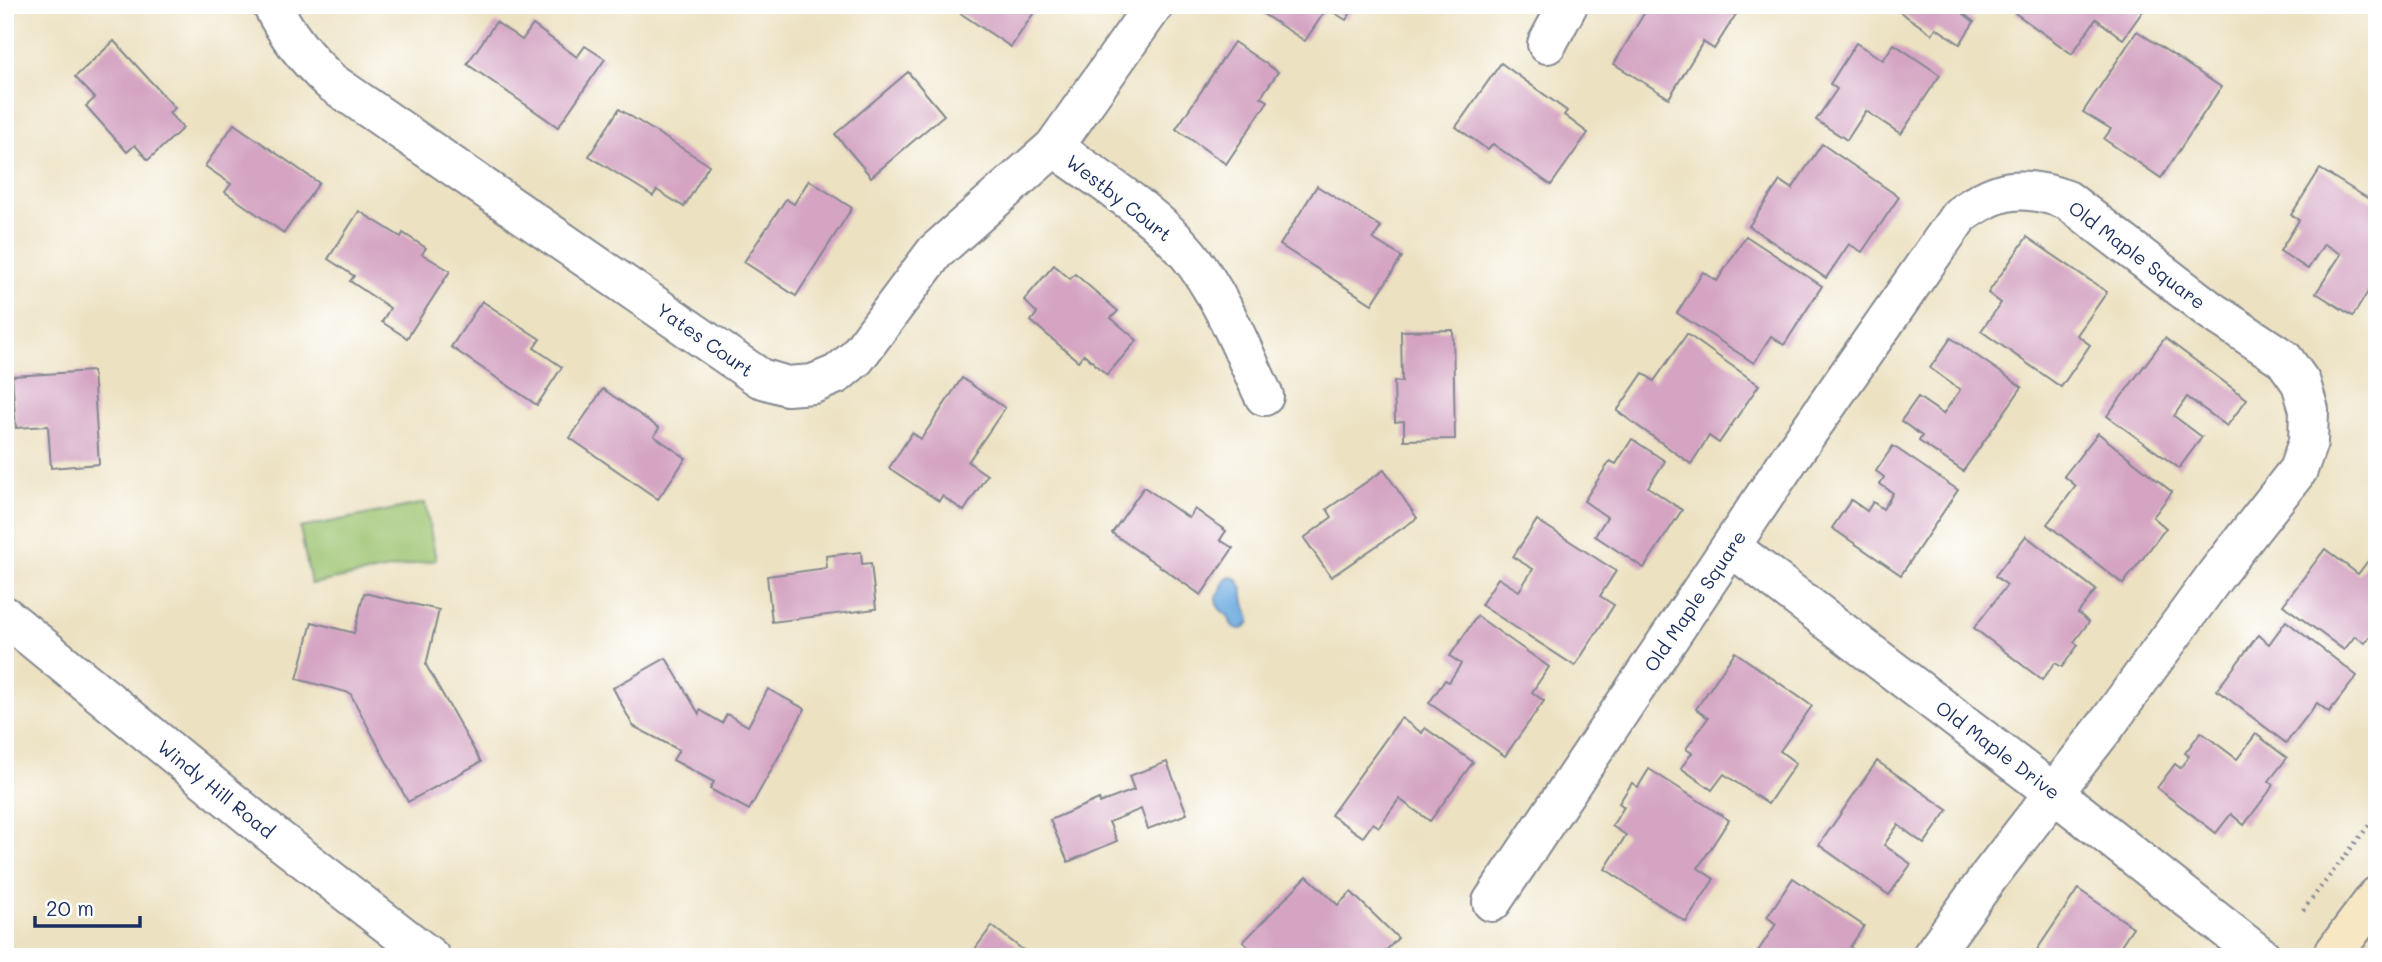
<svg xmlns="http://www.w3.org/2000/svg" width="2382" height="962" font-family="Mali,sans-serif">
<rect width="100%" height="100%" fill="#fff"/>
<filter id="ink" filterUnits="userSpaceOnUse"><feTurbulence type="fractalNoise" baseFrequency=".0143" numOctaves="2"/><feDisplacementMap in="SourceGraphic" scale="14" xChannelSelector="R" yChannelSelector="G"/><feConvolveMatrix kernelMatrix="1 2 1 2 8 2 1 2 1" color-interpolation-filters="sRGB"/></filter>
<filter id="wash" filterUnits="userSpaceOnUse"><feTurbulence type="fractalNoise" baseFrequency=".00686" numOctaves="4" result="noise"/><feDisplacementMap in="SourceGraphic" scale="28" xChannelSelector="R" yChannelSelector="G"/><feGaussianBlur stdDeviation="1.57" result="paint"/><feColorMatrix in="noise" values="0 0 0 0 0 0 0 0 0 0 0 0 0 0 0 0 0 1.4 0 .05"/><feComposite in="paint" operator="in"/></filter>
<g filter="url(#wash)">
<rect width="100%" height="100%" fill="#ece1c1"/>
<!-- green -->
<polygon fill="#9bc36e" stroke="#5b7966" stroke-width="2" points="425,503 436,560 311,584 300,528"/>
<!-- water -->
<path fill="#6eace0" stroke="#446e9f" stroke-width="2" d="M1230,577L1236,578L1243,588C1241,604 1249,607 1250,622L1243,629C1233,629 1231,626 1229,617C1221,609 1216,609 1216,596L1220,593L1224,581Z"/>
<g id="blocks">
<!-- building -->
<g fill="#d4a4c2">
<polygon points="956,5 1039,5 1011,47 954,9"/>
<polygon points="1268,5 1356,5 1346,20 1327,8 1305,41 1263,14"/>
<polygon points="1649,5 1729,5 1738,11 1714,49 1703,42 1669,98 1614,64"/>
<polygon points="1890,5 1953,5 1974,22 1960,44 1936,28 1932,34"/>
<polygon points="2021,5 2147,5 2123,39 2096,19 2072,54 2015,13"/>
<polygon points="496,22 522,40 533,25 577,57 585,46 605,59 558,127 467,64"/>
<polygon points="2137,31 2221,87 2161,178 2104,139 2111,129 2083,112"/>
<polygon points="114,41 175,108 169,113 183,128 148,160 135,145 127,152 86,106 95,98 75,77"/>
<polygon points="1234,42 1278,72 1261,97 1268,101 1226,164 1176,129"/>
<polygon points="1856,43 1883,60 1894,44 1940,75 1901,134 1866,111 1847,140 1816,120 1837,89 1830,84"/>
<polygon points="1501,63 1567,111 1564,115 1588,133 1551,185 1493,144 1488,150 1456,127"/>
<polygon points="908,72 944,115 871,177 835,134"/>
<polygon points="619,109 709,165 684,207 657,190 653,196 589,156"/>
<polygon points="234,124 319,183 284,233 225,192 231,184 205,166"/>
<polygon points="1822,144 1899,197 1862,252 1849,244 1826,278 1749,226 1780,181 1792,189"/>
<polygon points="2320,169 2377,204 2377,277 2353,316 2316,293 2341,254 2324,244 2308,269 2280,251 2299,220 2291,215"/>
<polygon points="809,180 852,208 796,296 744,262 786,199 794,204"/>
<polygon points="1317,186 1381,227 1373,239 1402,257 1372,304 1280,245"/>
<polygon points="359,211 401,237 403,233 426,248 422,254 450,271 407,338 382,322 390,308 350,281 354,276 328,259"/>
<polygon points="1746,236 1822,286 1784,345 1771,336 1754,363 1677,313 1703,272 1717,281"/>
<polygon points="2027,237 2107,292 2077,335 2090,345 2061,387 1981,331 2001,303 1988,293"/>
<polygon points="1054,265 1070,279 1075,274 1118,311 1111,318 1137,340 1107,375 1084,354 1078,361 1031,321 1037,313 1024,300"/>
<polygon points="482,301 540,339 534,348 562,367 537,405 451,347"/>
<polygon points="1453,330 1455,439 1404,440 1404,421 1395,422 1394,381 1402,382 1401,331"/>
<polygon points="1687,334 1759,385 1719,443 1709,436 1691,464 1617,411 1643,373 1654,381"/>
<polygon points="1951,338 2022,387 1963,471 1919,441 1922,436 1901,421 1918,397 1943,414 1960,390 1930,368"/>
<polygon points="2165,338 2247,399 2227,426 2187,397 2174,416 2202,437 2179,468 2107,416"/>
<polygon points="93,371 99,464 51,468 48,426 16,428 12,376"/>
<polygon points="962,378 1005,408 968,462 987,475 964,511 942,496 939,501 889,468 912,433 921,439"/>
<polygon points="603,389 659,428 654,436 686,458 658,499 570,438"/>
<polygon points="2098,433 2172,492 2153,517 2166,528 2123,584 2047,524 2076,486 2064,476"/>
<polygon points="1632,439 1665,461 1648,487 1682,510 1644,568 1595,536 1607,517 1584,501 1610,461 1616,464"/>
<polygon points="1893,446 1958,490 1901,575 1832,528 1851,500 1867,511 1873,502 1883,509 1893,493 1880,484 1884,477 1876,471"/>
<polygon points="1384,470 1417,518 1331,577 1304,538 1332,517 1327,509"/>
<polygon points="1144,487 1189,518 1195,509 1226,531 1220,540 1233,548 1201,595 1112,533"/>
<polygon points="1537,520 1616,571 1600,596 1614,605 1575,666 1481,605 1498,578 1519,591 1533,569 1513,557"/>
<polygon points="2026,536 2096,590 2078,613 2089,622 2074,642 2078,645 2062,667 2055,663 2042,680 1974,628 2007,585 1995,576"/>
<polygon points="2325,549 2358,574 2377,549 2377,628 2365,643 2355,636 2344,650 2283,605"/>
<polygon points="861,552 862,564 871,563 876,609 772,622 767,576 827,568 826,556"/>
<polygon points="364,593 439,610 426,665 481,762 408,802 350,693 297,679 312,622 354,633"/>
<polygon points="1477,616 1549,667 1532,692 1544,701 1505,756 1429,703 1445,680 1449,682 1461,664 1450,656"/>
<polygon points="2286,621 2357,676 2329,712 2317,703 2286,743 2217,690 2258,635 2269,644"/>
<polygon points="1735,652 1812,706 1780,751 1796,763 1768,804 1724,774 1712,790 1681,768 1692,753 1686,749 1708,718 1696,709"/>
<polygon points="666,658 699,714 700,710 722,723 727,714 748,726 768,689 805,709 749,810 710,789 714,782 673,760 679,750 633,726 613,688"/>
<polygon points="1401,718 1422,733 1425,728 1473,762 1430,821 1399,799 1379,827 1373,823 1363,837 1331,815"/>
<polygon points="2201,732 2237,759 2256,734 2287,758 2269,781 2274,785 2244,825 2231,814 2216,833 2157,788 2175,764 2180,768 2189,756 2185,753"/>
<polygon points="1877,761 1948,810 1924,844 1898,825 1884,845 1911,864 1889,895 1819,845"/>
<polygon points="1167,762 1187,814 1148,829 1141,809 1109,822 1117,841 1068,862 1050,820 1099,799 1100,803 1134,790 1129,776"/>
<polygon points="1649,769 1729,820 1698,868 1714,879 1686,922 1605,869 1626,835 1612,826 1624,807 1619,803 1632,783 1638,787"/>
<polygon points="1307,876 1338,905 1351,892 1398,938 1380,957 1258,957 1243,942"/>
<polygon points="1793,878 1864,926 1850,947 1864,957 1754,957 1776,924 1767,917"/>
<polygon points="2078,889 2133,927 2113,957 2032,957"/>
<polygon points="992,926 1032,957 969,957"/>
</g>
</g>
</g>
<g filter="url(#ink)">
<use href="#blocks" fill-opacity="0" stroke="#848890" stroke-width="2"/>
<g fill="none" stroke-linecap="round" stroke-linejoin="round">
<!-- minor casing -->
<g stroke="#848890" stroke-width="42">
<g id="minor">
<path d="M272,5C287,36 306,59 331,82L760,378L787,386L813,384L837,374L856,358L935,252L1054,147L1154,5"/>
<polyline points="1547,44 1568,5"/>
<path d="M1054,147C1099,180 1152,211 1188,254C1222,296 1241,348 1264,396"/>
<polyline points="1731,547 2054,793 2262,957"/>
<polyline points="5,616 269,832 430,957"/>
<path d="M1492,902L1790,458L1959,216C1998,187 2022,184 2067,200L2210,310L2284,359L2301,383L2309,410L2308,442L2298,470L2218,572L2108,723L1990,875L1931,957"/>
</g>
</g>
<!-- secondary casing -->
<g stroke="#848890" stroke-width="42">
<polyline id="secondary" points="2331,957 2377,896"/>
</g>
<!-- path -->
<polyline stroke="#848890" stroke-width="4.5" stroke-dasharray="2 5" stroke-linecap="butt" points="2303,910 2377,815"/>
<!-- minor -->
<use href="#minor" stroke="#fff" stroke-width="38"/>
<!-- secondary -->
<use href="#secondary" stroke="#f7e8c3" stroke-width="38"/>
</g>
</g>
<g text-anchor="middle" stroke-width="7" stroke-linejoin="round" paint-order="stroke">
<!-- street labels -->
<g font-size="19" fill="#1b2f5e" stroke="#fff">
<text transform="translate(1119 198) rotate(38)" y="7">Westby Court</text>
<text transform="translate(2137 255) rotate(37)" y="7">Old Maple Square</text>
<text transform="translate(705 340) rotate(35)" y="7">Yates Court</text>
<text transform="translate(1695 601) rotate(-56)" y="7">Old Maple Square</text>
<text transform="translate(1998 750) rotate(37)" y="7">Old Maple Drive</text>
<text transform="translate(216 789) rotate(39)" y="7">Windy Hill Road</text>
</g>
</g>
<!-- margin -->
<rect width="2382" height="962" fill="none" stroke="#fff" stroke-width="28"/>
<!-- scale -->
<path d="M35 916v10h105v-10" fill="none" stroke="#1b2f5e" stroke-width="3.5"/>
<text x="46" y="916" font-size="21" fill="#1b2f5e" stroke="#ffffff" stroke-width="5" paint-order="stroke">20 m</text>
</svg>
